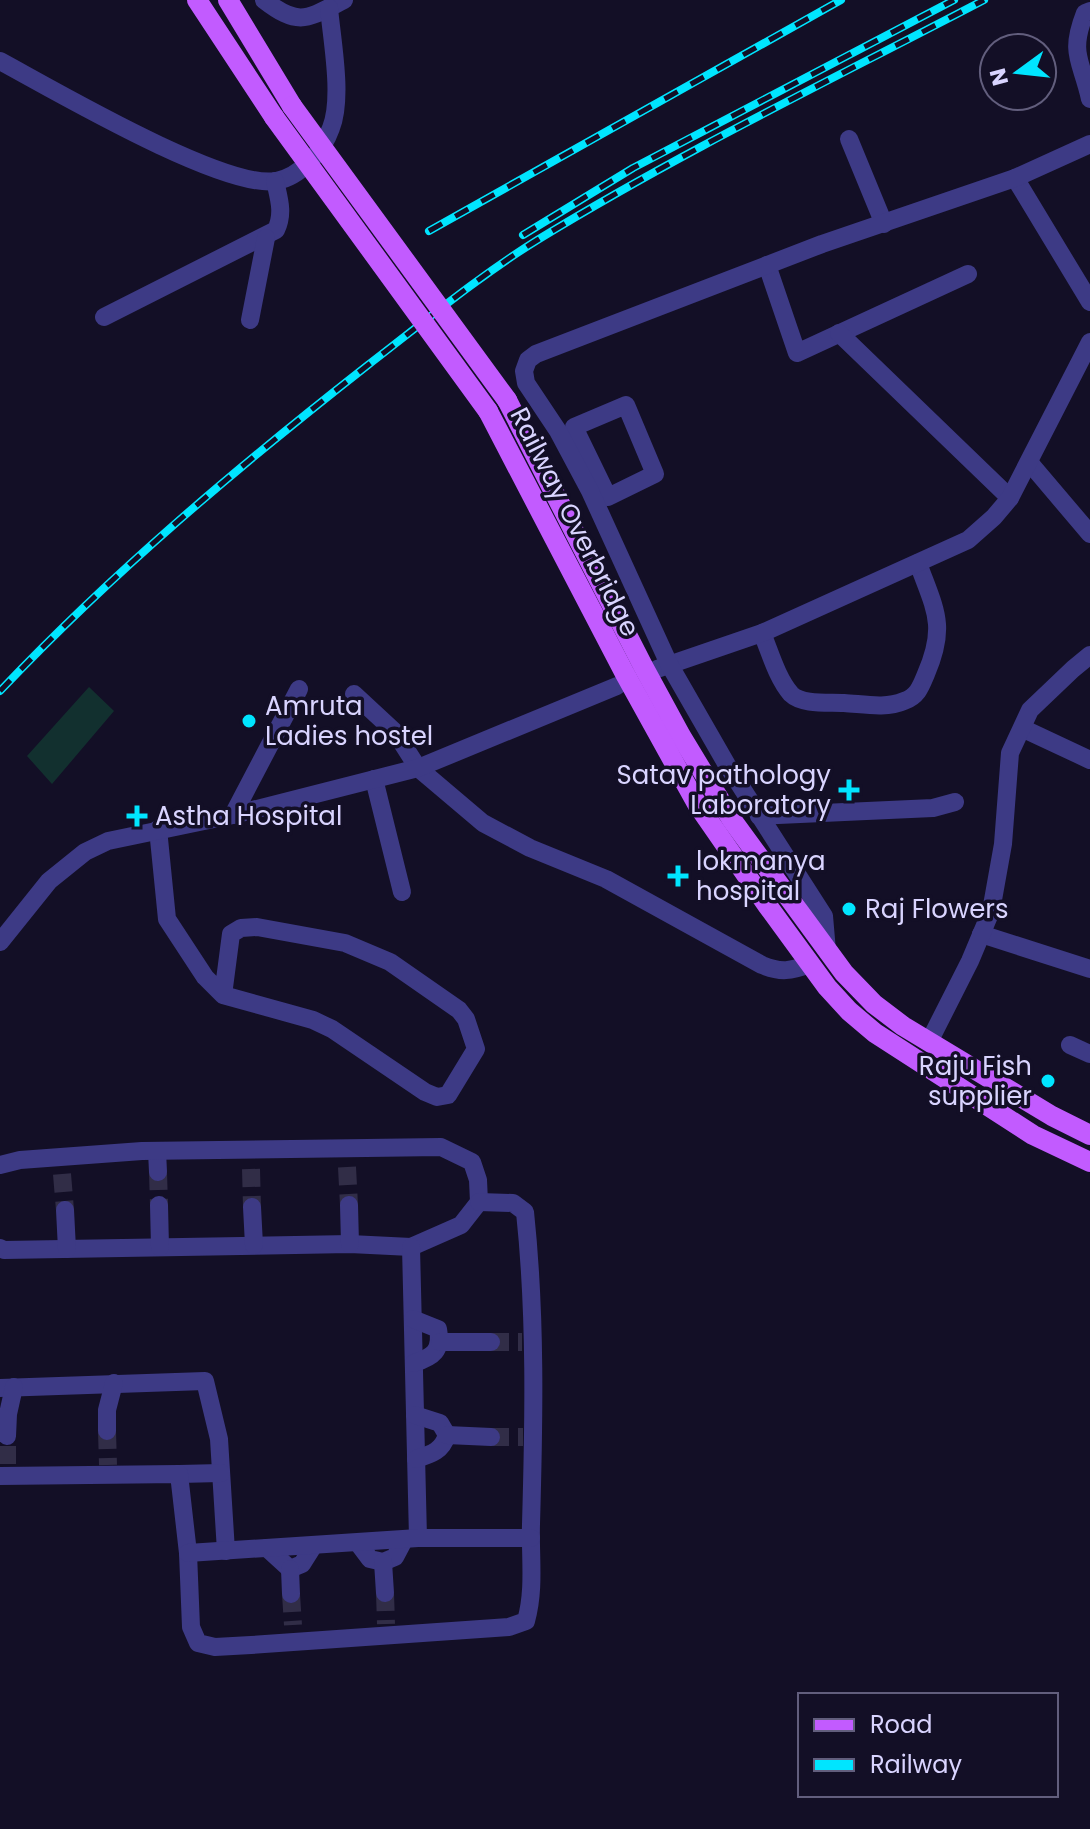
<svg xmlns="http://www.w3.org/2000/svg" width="1090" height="1829" font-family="Poppins,sans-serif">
<rect width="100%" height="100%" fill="#130f26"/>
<!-- green -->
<polygon fill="#12302f" points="89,687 114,711 52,784 27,756"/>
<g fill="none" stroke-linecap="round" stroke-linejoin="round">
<!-- street-tunnel -->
<g stroke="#312d47" stroke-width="18" stroke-dasharray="18 9" stroke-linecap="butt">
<polyline points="347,1167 349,1205"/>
<polyline points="251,1169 252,1207"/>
<polyline points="158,1172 159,1205"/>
<polyline points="62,1174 65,1210"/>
<polyline points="491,1342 522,1342"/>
<polyline points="107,1431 108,1465"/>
<polyline points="491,1437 523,1437"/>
<polyline points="7,1464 7,1436"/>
<polyline points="385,1593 386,1624"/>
<polyline points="291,1594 293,1625"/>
</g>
<!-- street -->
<g stroke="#3d3a85" stroke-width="18">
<path d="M264,0C299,27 307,19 344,0"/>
<path d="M1090,11L1085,13C1069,54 1081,59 1090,99"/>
<path d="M0,61C52,89 224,190 276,181C300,177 323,151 331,128C343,98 332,41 329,8"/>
<polyline points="849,139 884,224"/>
<polyline points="1015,178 1090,302"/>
<polyline points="767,265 797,353 968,274"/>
<path d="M104,317L276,230C284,213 279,199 275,181"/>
<polyline points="250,320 266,238"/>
<polyline points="839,333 1010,498"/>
<polygon points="626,405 655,474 608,497 574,427"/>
<polyline points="1029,462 1090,534"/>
<path d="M762,633C770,652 777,678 791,694C802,705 829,702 844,703C863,704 886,709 904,701C918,696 921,686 926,674C947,625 935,610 918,563"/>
<polyline points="657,669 762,633 968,540 994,517 1010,498 1090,342"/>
<path d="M354,694L395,732L418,768L483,823L530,848L606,879L762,965C781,973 791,971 810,964"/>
<polyline points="1026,730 1090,760"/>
<polyline points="374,779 402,892"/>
<polyline points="233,815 299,689"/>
<polyline points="759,816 933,808 955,802"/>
<polyline points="158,829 167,919 205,977 223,995 313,1020 332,1029 425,1092 437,1097 448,1095 476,1049 466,1019 459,1010 390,962 345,943 257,927 241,928 231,934 223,995"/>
<polyline points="981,934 1090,969"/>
<polyline points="0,942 49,881 85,852 108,841 233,815 418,768 617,686"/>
<polyline points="827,951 824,916 727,765 669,664 590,491 558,431 526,383 524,371 528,360 536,354 822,244 1015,178 1090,144"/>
<polyline points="929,1042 970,961 991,911 1003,844 1010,753 1030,710 1073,669 1090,655"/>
<polyline points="1070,1045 1090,1054"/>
<polyline points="157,1151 158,1172"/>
<polyline points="0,1165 20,1160 142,1151 441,1147 472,1162 478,1180 479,1202 461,1225 411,1247 350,1244 4,1250 0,1248"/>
<polyline points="159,1205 160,1247"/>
<polyline points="349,1205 350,1244"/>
<polyline points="252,1207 254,1245"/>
<polyline points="65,1210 67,1249"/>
<polyline points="411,1247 418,1538"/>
<path d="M413,1319L438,1329C442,1351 433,1357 414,1363"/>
<polyline points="440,1342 491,1342"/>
<polyline points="0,1388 205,1381 219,1439 226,1551"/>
<path d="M415,1415L440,1423L447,1435C442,1451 432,1454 416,1459"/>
<polyline points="107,1431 107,1410 114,1383"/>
<polyline points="447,1435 491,1437"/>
<polyline points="7,1436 8,1414 14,1387"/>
<polyline points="179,1474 221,1473"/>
<path d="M0,1476L179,1474L188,1553L191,1627L198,1643L215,1647L251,1645L509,1627L526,1621C535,1589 530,1557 531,1524C534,1420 536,1316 525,1212L513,1203L479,1202"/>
<polyline points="358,1543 370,1559 383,1562 395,1557 404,1540"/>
<polyline points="267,1548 290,1569 302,1564 314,1545"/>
<polyline points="188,1553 418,1538 531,1538"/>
<polyline points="383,1562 385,1593"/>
<polyline points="290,1569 291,1594"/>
</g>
<!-- primary -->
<g stroke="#c25bff" stroke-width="20">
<polyline points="197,0 274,117"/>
<polyline points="228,0 292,106"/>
<polyline points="507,400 643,666 681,736 732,820 844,973 874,1004 903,1026 1052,1116 1090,1135"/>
<polyline points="488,411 625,674 697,804 767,905 827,987 849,1011 875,1033 1033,1135 1090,1162"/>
</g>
<!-- rail casing -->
<g stroke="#00e5ff" stroke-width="8">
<g id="rail">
<polyline points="429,231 841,0"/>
<polyline points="523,235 633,168 954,0"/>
<path d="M0,691C113,572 239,466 368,365C424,322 479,276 539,239C683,151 835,78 984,0"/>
</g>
</g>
<!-- rail -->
<use href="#rail" stroke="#130f26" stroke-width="5" stroke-dasharray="15" stroke-linecap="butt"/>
<!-- primary-bridge -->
<g stroke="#c25bff" stroke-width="20">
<polyline points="292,106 507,400"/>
<polyline points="274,117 488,411"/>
</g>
</g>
<!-- markers -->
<g fill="#00e5ff" stroke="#130f26" stroke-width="3">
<circle cx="249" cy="721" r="8"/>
<path d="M845 778h8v8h8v8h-8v8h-8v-8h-8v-8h8z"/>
<path d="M133 804h8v8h8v8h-8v8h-8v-8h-8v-8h8z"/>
<path d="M674 864h8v8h8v8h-8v8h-8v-8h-8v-8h8z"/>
<circle cx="849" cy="909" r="8"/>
<circle cx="1048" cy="1081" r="8"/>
</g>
<g text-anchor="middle" stroke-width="7" stroke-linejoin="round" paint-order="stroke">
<!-- street labels -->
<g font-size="26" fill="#d9d4ff" stroke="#130f26">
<text transform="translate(575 522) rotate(63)" y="9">Railway Overbridge</text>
</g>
<!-- poi labels -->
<g font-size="26" fill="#d9d4ff" stroke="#130f26" text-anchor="start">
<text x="265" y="715">Amruta<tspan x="265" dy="30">Ladies hostel</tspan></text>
<text x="831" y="784" text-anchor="end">Satav pathology<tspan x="831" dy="30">Laboratory</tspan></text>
<text x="155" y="825">Astha Hospital</text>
<text x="696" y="870">lokmanya<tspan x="696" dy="30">hospital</tspan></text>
<text x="865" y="918">Raj Flowers</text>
<text x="1032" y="1075" text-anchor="end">Raju Fish<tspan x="1032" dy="30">supplier</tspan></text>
</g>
</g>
<!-- legend -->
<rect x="798" y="1693" width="260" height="104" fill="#130f26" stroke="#625e7d" stroke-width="2"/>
<rect x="814" y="1719" width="40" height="12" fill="#c25bff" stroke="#625e7d" stroke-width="2"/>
<text x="870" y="1733" font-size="24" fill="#d9d4ff">Road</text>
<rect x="814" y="1759" width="40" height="12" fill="#00e5ff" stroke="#625e7d" stroke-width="2"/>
<text x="870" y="1773" font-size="24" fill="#d9d4ff">Railway</text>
<!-- north arrow -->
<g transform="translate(1018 72) rotate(255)"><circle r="38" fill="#130f26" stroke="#625e7d" stroke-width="2"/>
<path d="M0-6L14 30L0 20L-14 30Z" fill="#00e5ff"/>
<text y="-12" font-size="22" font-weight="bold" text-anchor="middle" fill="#d9d4ff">N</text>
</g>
</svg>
